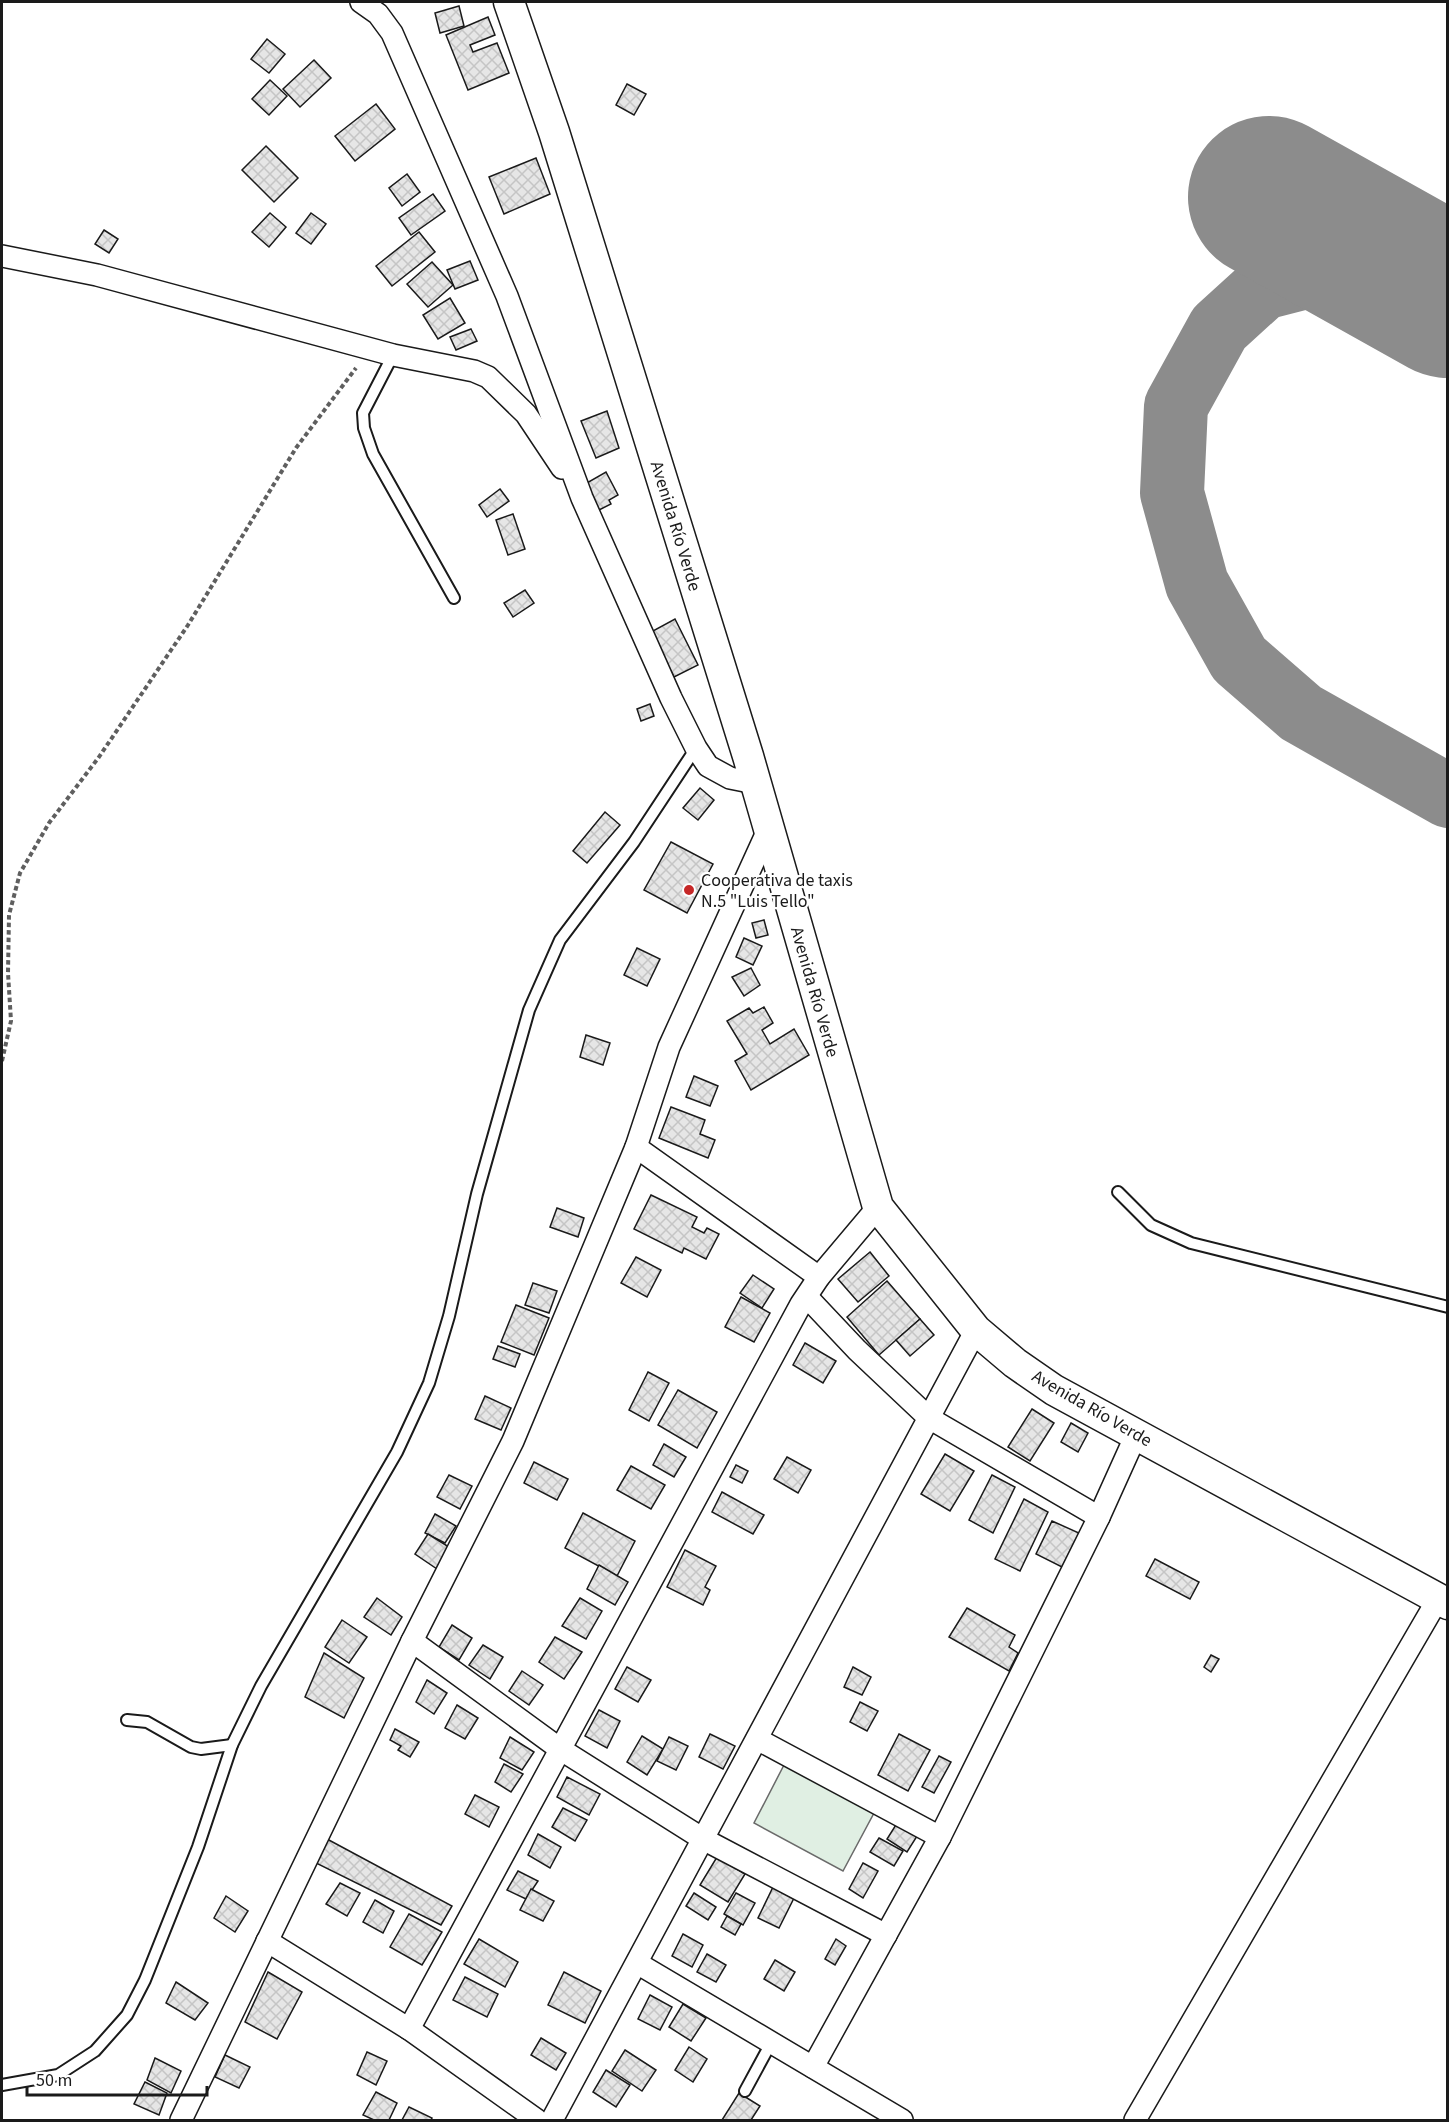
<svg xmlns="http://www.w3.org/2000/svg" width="1449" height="2122" font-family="'Source Sans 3',sans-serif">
<defs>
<pattern id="building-cross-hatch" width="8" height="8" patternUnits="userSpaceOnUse" patternTransform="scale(1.5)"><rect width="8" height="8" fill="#e6e6e6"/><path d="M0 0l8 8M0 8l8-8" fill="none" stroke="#c5c5c5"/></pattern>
</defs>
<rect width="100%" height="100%" fill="#fff"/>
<!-- grass -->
<polygon fill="#e0efe3" stroke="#6a6a6a" stroke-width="1.5" points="784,1765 874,1813 843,1871 754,1823"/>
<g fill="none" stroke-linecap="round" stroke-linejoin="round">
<!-- taxiway -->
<polyline stroke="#8c8c8c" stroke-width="64" points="1413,278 1329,271 1263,288 1219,328 1176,406 1172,493 1197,584 1239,659 1301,713 1448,796"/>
<!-- runway -->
<polyline stroke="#8c8c8c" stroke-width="162" points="1269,197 1448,297"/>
</g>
<!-- building -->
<g fill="url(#building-cross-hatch)" stroke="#1a1a1a" stroke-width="1.5">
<polygon points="459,6 464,26 440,33 435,13"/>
<polygon points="488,17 495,35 470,45 473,52 497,43 509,73 468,90 446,35"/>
<polygon points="267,39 285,54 269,73 251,59"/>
<polygon points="314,60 331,78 300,107 283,89"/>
<polygon points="270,80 287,96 269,115 252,99"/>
<polygon points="627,84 646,94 634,115 616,105"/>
<polygon points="376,104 395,129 355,161 335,136"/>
<polygon points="266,146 298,178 274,202 242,170"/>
<polygon points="536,158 550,194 504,214 489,177"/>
<polygon points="407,174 420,192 402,206 389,188"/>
<polygon points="433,194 445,211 411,235 399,218"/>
<polygon points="270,213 286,227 269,247 252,232"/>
<polygon points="311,213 326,224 311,244 296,233"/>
<polygon points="104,230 118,239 109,253 95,244"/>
<polygon points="419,232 435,252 392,286 376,266"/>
<polygon points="470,261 478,280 455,289 447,270"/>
<polygon points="432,262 453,285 428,307 407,284"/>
<polygon points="450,298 465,323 438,339 423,315"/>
<polygon points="471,329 477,341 456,350 450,337"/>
<polygon points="607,411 619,448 596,458 581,421"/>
<polygon points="606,472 618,495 609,500 611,504 599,510 585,484"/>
<polygon points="500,489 509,501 487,517 479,505"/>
<polygon points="513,514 525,549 508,555 496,520"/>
<polygon points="525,590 534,603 513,617 504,603"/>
<polygon points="675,619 698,665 674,677 651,632"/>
<polygon points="650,704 654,716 641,721 637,709"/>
<polygon points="700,788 714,800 698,820 683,808"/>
<polygon points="605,812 620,825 587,863 573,851"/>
<polygon points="671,842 713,864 687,913 644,890"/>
<polygon points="764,920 768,935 756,938 752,923"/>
<polygon points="744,938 762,946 753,965 736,957"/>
<polygon points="637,948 660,959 647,986 624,975"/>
<polygon points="751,968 760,985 744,996 732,977"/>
<polygon points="764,1007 773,1023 762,1030 770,1044 794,1029 809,1055 751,1090 735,1061 747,1054 727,1021 749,1008 753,1013"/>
<polygon points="586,1035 610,1043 603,1065 580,1057"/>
<polygon points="694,1076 718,1086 710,1106 686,1097"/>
<polygon points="671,1107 705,1120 700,1134 715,1140 708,1158 659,1138"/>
<polygon points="651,1195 697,1217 692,1227 704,1233 707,1228 719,1234 706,1259 684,1248 682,1253 634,1229"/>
<polygon points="557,1208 584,1218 578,1237 550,1227"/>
<polygon points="870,1252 889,1276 858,1302 838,1279"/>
<polygon points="636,1257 661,1270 647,1297 621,1283"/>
<polygon points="753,1275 774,1289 762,1308 740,1293"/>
<polygon points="887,1281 920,1319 879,1355 847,1317"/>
<polygon points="533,1283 557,1291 549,1313 525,1305"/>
<polygon points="741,1297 770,1313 754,1342 725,1327"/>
<polygon points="516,1305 549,1318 534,1355 501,1342"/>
<polygon points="920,1319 934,1335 910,1356 896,1340"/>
<polygon points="805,1343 836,1361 823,1383 793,1365"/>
<polygon points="498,1346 520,1354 515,1367 493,1359"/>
<polygon points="648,1372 669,1383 649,1421 629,1410"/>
<polygon points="678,1390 717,1412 697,1448 658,1425"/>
<polygon points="485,1396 511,1408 501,1430 475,1419"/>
<polygon points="1032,1409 1054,1423 1030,1461 1008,1447"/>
<polygon points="1071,1423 1088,1433 1078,1452 1061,1442"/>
<polygon points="664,1444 686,1457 674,1477 653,1465"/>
<polygon points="945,1454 974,1471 950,1511 921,1494"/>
<polygon points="787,1457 811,1470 798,1493 774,1479"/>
<polygon points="534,1462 568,1479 557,1500 524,1483"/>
<polygon points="736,1465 748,1471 742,1483 730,1477"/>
<polygon points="631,1466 665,1485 651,1509 617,1490"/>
<polygon points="449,1475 472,1486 460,1509 437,1497"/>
<polygon points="992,1475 1015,1487 993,1533 969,1520"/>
<polygon points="722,1492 764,1515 753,1534 712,1512"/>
<polygon points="1024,1499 1048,1512 1020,1571 995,1559"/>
<polygon points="583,1513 635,1541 617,1576 565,1548"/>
<polygon points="435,1514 456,1526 445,1543 425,1533"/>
<polygon points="1052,1521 1079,1533 1062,1567 1036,1554"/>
<polygon points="428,1534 449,1547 437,1569 415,1554"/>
<polygon points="685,1550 716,1566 705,1587 710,1590 703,1605 667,1587"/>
<polygon points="1155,1559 1199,1582 1190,1599 1146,1576"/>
<polygon points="599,1565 628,1582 615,1605 587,1589"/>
<polygon points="377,1598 402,1617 391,1635 364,1617"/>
<polygon points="580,1598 602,1611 586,1639 562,1626"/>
<polygon points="967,1608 1015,1635 1009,1647 1018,1653 1009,1671 949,1637"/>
<polygon points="342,1620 367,1637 349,1663 325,1647"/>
<polygon points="452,1625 472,1638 459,1660 439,1647"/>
<polygon points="555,1637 582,1652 564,1679 539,1662"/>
<polygon points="483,1645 503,1657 490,1679 469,1665"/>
<polygon points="324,1653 364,1678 344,1718 305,1697"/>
<polygon points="1211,1655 1219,1659 1211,1672 1204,1667"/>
<polygon points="627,1667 651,1680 638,1702 615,1689"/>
<polygon points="853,1667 871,1677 862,1695 844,1687"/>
<polygon points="522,1671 543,1685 529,1705 509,1691"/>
<polygon points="427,1680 447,1693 434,1714 416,1702"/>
<polygon points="860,1702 878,1711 867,1731 850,1722"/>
<polygon points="457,1705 478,1718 465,1739 445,1728"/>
<polygon points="599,1710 620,1721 607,1748 585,1736"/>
<polygon points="395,1729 419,1742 410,1757 398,1750 401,1746 390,1740"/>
<polygon points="710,1734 735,1746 723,1769 699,1757"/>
<polygon points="899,1734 930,1750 908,1791 878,1775"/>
<polygon points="642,1736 663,1749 647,1775 627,1762"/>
<polygon points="510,1737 534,1752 522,1770 500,1758"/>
<polygon points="669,1737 688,1746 676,1770 657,1761"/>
<polygon points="939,1756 951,1762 934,1793 922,1787"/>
<polygon points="504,1764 523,1774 511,1792 495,1782"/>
<polygon points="567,1777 600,1794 589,1815 557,1797"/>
<polygon points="475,1795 499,1807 489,1827 465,1814"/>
<polygon points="563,1808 587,1820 575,1841 552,1827"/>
<polygon points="899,1820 919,1833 907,1852 887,1839"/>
<polygon points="538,1834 561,1847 550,1868 528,1855"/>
<polygon points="879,1838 903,1851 894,1866 870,1852"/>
<polygon points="327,1839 452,1906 441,1925 314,1862"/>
<polygon points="717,1857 745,1874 728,1902 700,1885"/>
<polygon points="863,1863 878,1871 863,1898 849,1889"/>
<polygon points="518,1871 538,1881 526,1899 507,1890"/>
<polygon points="340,1883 360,1893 347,1916 326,1904"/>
<polygon points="774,1885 795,1896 779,1928 758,1918"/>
<polygon points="531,1889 554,1901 543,1921 520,1910"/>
<polygon points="694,1893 716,1907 708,1920 686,1906"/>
<polygon points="736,1893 755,1903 743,1925 724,1914"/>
<polygon points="226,1896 248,1911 235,1932 214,1918"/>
<polygon points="375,1900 394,1911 383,1933 363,1922"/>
<polygon points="409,1914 442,1932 422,1965 390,1947"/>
<polygon points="727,1916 741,1924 735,1935 721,1927"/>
<polygon points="683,1934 703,1945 692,1967 672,1956"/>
<polygon points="479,1939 518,1962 505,1987 464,1964"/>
<polygon points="836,1939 846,1946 835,1965 825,1959"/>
<polygon points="707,1954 726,1965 716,1982 697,1972"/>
<polygon points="775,1960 795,1972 784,1991 764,1979"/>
<polygon points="268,1972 302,1992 277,2039 245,2022"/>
<polygon points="564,1972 601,1991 585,2023 548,2005"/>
<polygon points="465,1977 498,1994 487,2017 453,2000"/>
<polygon points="176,1982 208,2003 195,2020 166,2003"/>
<polygon points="650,1995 672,2007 660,2030 638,2019"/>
<polygon points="683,2004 706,2018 691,2041 669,2027"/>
<polygon points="541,2038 566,2053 556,2070 531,2055"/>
<polygon points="689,2047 707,2059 693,2082 675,2070"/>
<polygon points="625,2050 656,2070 642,2091 612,2071"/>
<polygon points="367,2052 387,2061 376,2085 357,2075"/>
<polygon points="225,2055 250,2067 239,2088 215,2077"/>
<polygon points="155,2058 181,2071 171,2093 147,2080"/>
<polygon points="606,2070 630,2085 616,2107 593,2092"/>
<polygon points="145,2082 167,2093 159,2115 134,2104"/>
<polygon points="376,2092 397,2103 389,2120 374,2120 363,2115"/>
<polygon points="739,2093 760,2106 751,2120 722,2120"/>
<polygon points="409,2107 432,2118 431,2120 402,2120"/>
</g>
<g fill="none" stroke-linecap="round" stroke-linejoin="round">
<!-- service casing -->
<g stroke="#1a1a1a" stroke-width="14">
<g id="service">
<polyline points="393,355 363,413 364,428 373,454 454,598"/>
<polyline points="1118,1192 1151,1225 1191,1243 1448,1307"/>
<polyline points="127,1720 147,1722 191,1747 201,1749 232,1745"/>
<polyline points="2,2085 58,2075 95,2051 127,2015 145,1980 198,1847 232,1745 261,1686 397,1452 429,1383 449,1316 477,1194 529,1010 560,940 634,842 696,748"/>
<polyline points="745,2091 771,2043"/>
</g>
</g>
<!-- minor casing -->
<g stroke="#1a1a1a" stroke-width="24">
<g id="minor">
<polyline points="361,2 378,14 392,33 507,296 582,498 671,698 696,748 708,766 730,778 755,783"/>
<polyline points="2,256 97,275 393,355 474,371 488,377 526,414 562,468"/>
<polyline points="636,1147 819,1277"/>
<polyline points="807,1297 857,1350 929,1418 1099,1517 940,1837 813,2067"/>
<polyline points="1099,1517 1136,1435"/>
<polyline points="412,1641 560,1749 703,1839 886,1935"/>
<polyline points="757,1739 940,1837"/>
<polyline points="267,1941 409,2029 537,2120"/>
<polyline points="637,1963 902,2120"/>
<polyline points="409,2029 801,1304 819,1277 878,1207"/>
<polyline points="181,2120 412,1641 513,1441 636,1147 669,1047 768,830"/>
<polyline points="552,2120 976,1330"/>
<polyline points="1135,2120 1438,1599"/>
</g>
</g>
<!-- secondary casing -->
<g stroke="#1a1a1a" stroke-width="33">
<polyline id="secondary" points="509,2 554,132 748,756 878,1207 976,1330 1015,1363 1054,1390 1448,1604"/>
</g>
<!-- path -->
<polyline stroke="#5f5f5f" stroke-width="4" stroke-dasharray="4.5 3" stroke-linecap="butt" points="2,1061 11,1021 8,973 9,915 20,873 49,823 99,757 188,625 296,448 356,368"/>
<!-- service -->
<use href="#service" stroke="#fff" stroke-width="10"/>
<!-- minor -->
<use href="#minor" stroke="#fff" stroke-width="21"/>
<!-- secondary -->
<use href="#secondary" stroke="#fff" stroke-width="30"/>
</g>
<!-- markers -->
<circle fill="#c62828" stroke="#fff" stroke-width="2" cx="689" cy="890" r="6"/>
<g text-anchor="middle" stroke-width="4.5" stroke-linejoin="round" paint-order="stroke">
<!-- street labels -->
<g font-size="18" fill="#1a1a1a" stroke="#fff">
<text transform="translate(676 526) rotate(73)" y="6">Avenida Río Verde</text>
<text transform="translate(815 992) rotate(74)" y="6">Avenida Río Verde</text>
<text transform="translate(1092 1408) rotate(30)" y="6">Avenida Río Verde</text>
</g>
<!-- poi labels -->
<g font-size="18" fill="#1a1a1a" stroke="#fff" text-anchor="start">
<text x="701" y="886">Cooperativa de taxis<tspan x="701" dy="21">N.5 "Luis Tello"</tspan></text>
</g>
</g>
<!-- border -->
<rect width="1449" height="2122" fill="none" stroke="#1a1a1a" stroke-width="6"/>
<!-- scale -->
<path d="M27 2086v9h180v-9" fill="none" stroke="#1a1a1a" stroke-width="3"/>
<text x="36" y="2086" font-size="18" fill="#1a1a1a" stroke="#ffffff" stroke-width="4.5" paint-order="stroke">50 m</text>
</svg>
